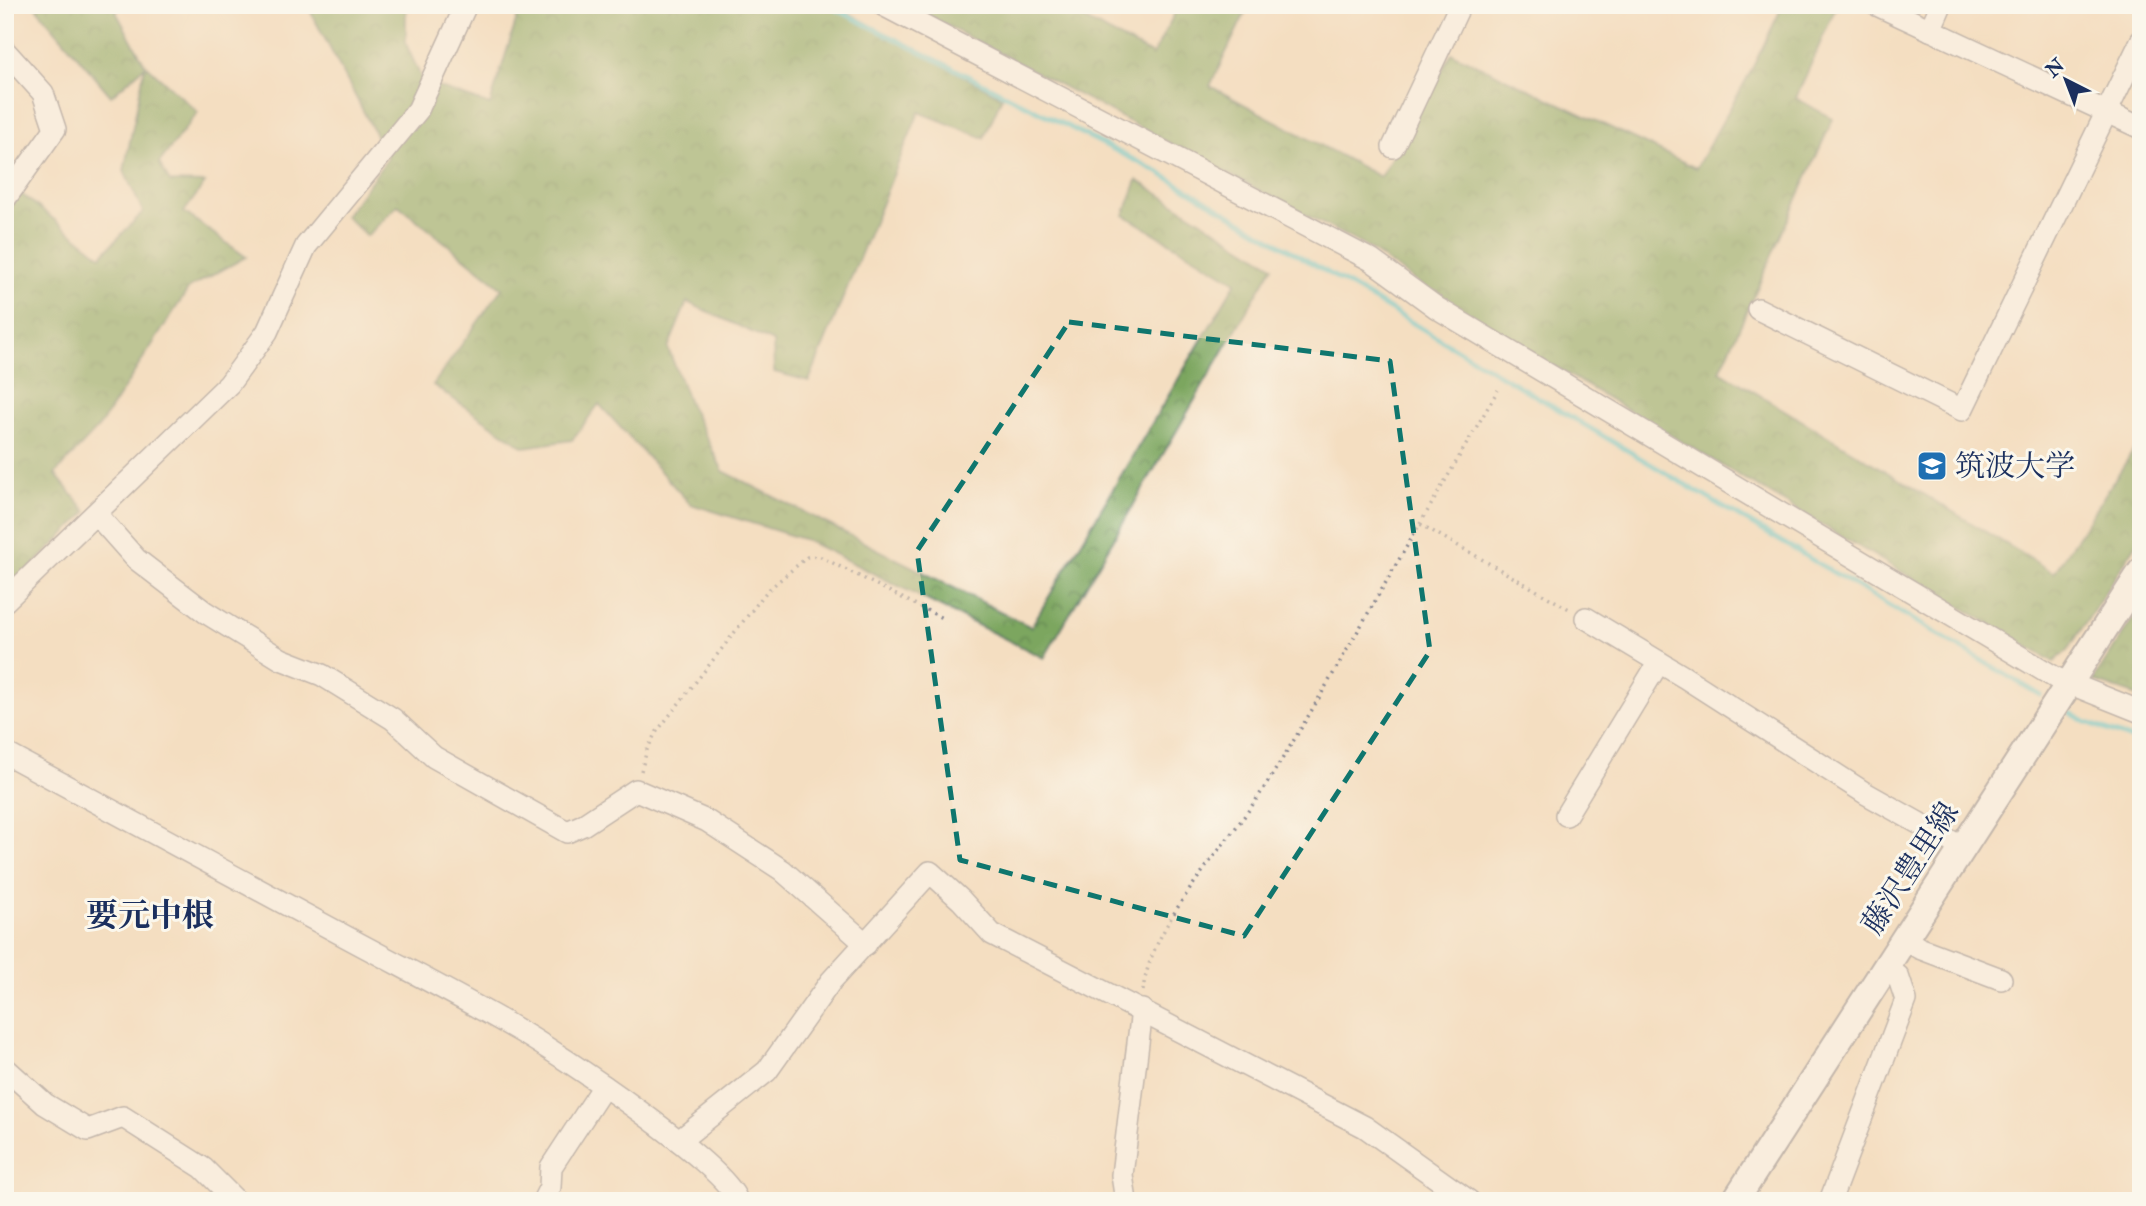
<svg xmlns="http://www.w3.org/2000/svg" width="2146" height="1206" font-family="'IM FELL Double Pica','Noto Serif JP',serif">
<defs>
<pattern id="forest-crowns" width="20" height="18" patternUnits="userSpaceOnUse" patternTransform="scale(1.75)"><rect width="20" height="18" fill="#7ca65f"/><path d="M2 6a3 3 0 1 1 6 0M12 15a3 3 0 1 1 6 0" fill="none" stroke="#658852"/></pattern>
</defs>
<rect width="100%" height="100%" fill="#fbf7ec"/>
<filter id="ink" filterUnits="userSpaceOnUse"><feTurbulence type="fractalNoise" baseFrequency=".0143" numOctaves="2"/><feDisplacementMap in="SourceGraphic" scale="14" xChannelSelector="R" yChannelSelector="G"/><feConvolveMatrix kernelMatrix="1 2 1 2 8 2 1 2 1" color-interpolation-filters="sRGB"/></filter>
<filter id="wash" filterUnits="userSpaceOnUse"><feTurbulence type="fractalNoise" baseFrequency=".00686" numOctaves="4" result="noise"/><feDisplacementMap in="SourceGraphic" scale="28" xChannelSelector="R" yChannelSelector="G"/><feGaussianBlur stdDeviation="1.57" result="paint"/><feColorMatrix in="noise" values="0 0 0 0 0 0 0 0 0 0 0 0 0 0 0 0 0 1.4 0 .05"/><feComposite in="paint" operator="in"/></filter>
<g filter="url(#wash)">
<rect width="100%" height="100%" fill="#f4dec1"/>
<!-- forest -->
<g fill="url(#forest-crowns)" stroke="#4c6a5e" stroke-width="2">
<polygon points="34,5 124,5 116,12 145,64 198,112 159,163 170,182 205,183 184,212 246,257 189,288 99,427 55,474 87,512 5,593 5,213 20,193 101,256 143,212 124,171 145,66 111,96"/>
<polygon points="307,5 406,5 406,44 423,82 490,105 521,5 834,5 1002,97 984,138 919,112 809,381 774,372 773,342 687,302 668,348 690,405 723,471 1031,627 1236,282 1124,215 1137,180 1273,266 1044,658 806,540 690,504 599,404 572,440 524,447 433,385 502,288 398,205 367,236 345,216 388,158"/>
<polygon points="908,5 1057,5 1153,55 1179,5 1249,5 1210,86 1380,177 1452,53 1696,168 1750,73 1783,5 1837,5 1796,98 1833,119 1720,371 2054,573 2141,439 2141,537 2068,650 2054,662 1442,300 1365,246"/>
<polygon points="2141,606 2141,697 2093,681"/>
</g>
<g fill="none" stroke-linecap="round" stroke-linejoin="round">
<!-- stream -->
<g stroke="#5bc8d1" stroke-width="5">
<polyline points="828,5 1158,172 2040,695"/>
<polyline points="2069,712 2086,722 2141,743"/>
</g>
</g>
</g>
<g filter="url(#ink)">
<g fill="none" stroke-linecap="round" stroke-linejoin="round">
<!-- minor casing -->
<g stroke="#888690" stroke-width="24">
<g id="minor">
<polyline points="883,5 1371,260 1437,308 2056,678 2141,712"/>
<polyline points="1877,5 2141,128"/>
<polyline points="1930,30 1941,5"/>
<polyline points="5,51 43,93 55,129 5,199"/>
<polyline points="1393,147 1460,5"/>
<polyline points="1758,309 1962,410 2141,41"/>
<polyline points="96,514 136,559 205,612 281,659 322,675 393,719 434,757 567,832 583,825 636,790 707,821 782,870 866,944"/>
<polyline points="5,601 229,384 267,332 306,246 418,110 466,5"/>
<polyline points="1586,618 1684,677 1865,793 1963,848"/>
<path d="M5,753C117,813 229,873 341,934C400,966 460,996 518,1030C555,1051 730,1167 737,1201"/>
<polyline points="1566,815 1659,662"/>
<polyline points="1904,939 1919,948 2001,979"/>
<polyline points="5,1068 45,1104 88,1130 123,1117 203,1168 236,1201"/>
<polyline points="679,1141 767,1071 831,981 930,872 961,900 992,934 1365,1127 1469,1201"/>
<polyline points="543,1201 550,1187 551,1167 604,1086"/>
<polyline points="1126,1201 1122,1175 1142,1010"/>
<polyline points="1830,1201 1906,1000 1898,976 1885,969"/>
</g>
</g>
<!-- major casing -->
<g stroke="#888690" stroke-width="30">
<polyline id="major" points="1735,1201 2141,572"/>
</g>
<!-- path -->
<g stroke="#888690" stroke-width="3.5" stroke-dasharray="2 5" stroke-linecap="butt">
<polyline points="1420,524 1498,390"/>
<polyline points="641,771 647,750 655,734 767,591 807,557 819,556 944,619"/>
<path d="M1143,991C1150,924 1225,848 1262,791C1318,704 1367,613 1420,524L1569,609"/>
</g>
<!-- minor -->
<use href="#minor" stroke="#fff" stroke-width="21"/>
<!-- major -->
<use href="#major" stroke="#fff" stroke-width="26"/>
</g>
</g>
<!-- marked area -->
<path d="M0 0H2146V1206H0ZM1069,322L1390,361L1430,651L1244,936L960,860L917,551Z" fill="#f4dec1" fill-opacity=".55" fill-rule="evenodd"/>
<path fill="none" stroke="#0f766e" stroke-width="5" stroke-dasharray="14 9" stroke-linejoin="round" d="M1069,322L1390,361L1430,651L1244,936L960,860L917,551Z"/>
<!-- icons -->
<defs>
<g id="university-square" transform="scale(1.575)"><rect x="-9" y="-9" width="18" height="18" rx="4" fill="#1f6fb2" stroke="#fbf7ec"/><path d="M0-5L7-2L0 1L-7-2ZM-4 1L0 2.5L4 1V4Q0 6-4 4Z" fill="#fff"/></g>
</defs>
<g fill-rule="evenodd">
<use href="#university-square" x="1932" y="466"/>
</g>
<g text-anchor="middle" stroke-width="6" stroke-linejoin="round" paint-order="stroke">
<!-- poi labels -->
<g font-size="30" fill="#1b2f5e" stroke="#fbf7ec" text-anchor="start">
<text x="1955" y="476">筑波大学</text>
</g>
<!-- street labels -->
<g font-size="30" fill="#1b2f5e" stroke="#fbf7ec">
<text transform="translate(1910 868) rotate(-57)" y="10">藤沢豊里線</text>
</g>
<!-- neighbourhood labels -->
<g font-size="32" font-weight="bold" fill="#1b2f5e" stroke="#fbf7ec">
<text x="150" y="926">要元中根</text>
</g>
</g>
<!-- margin -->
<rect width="2146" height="1206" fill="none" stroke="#fbf7ec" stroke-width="28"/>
<!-- north arrow -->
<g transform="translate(2066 80) rotate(318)" stroke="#fbf7ec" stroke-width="5" paint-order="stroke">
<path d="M0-5L12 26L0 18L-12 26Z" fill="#1b2f5e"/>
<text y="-10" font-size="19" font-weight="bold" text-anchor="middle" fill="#1b2f5e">N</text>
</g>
</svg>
